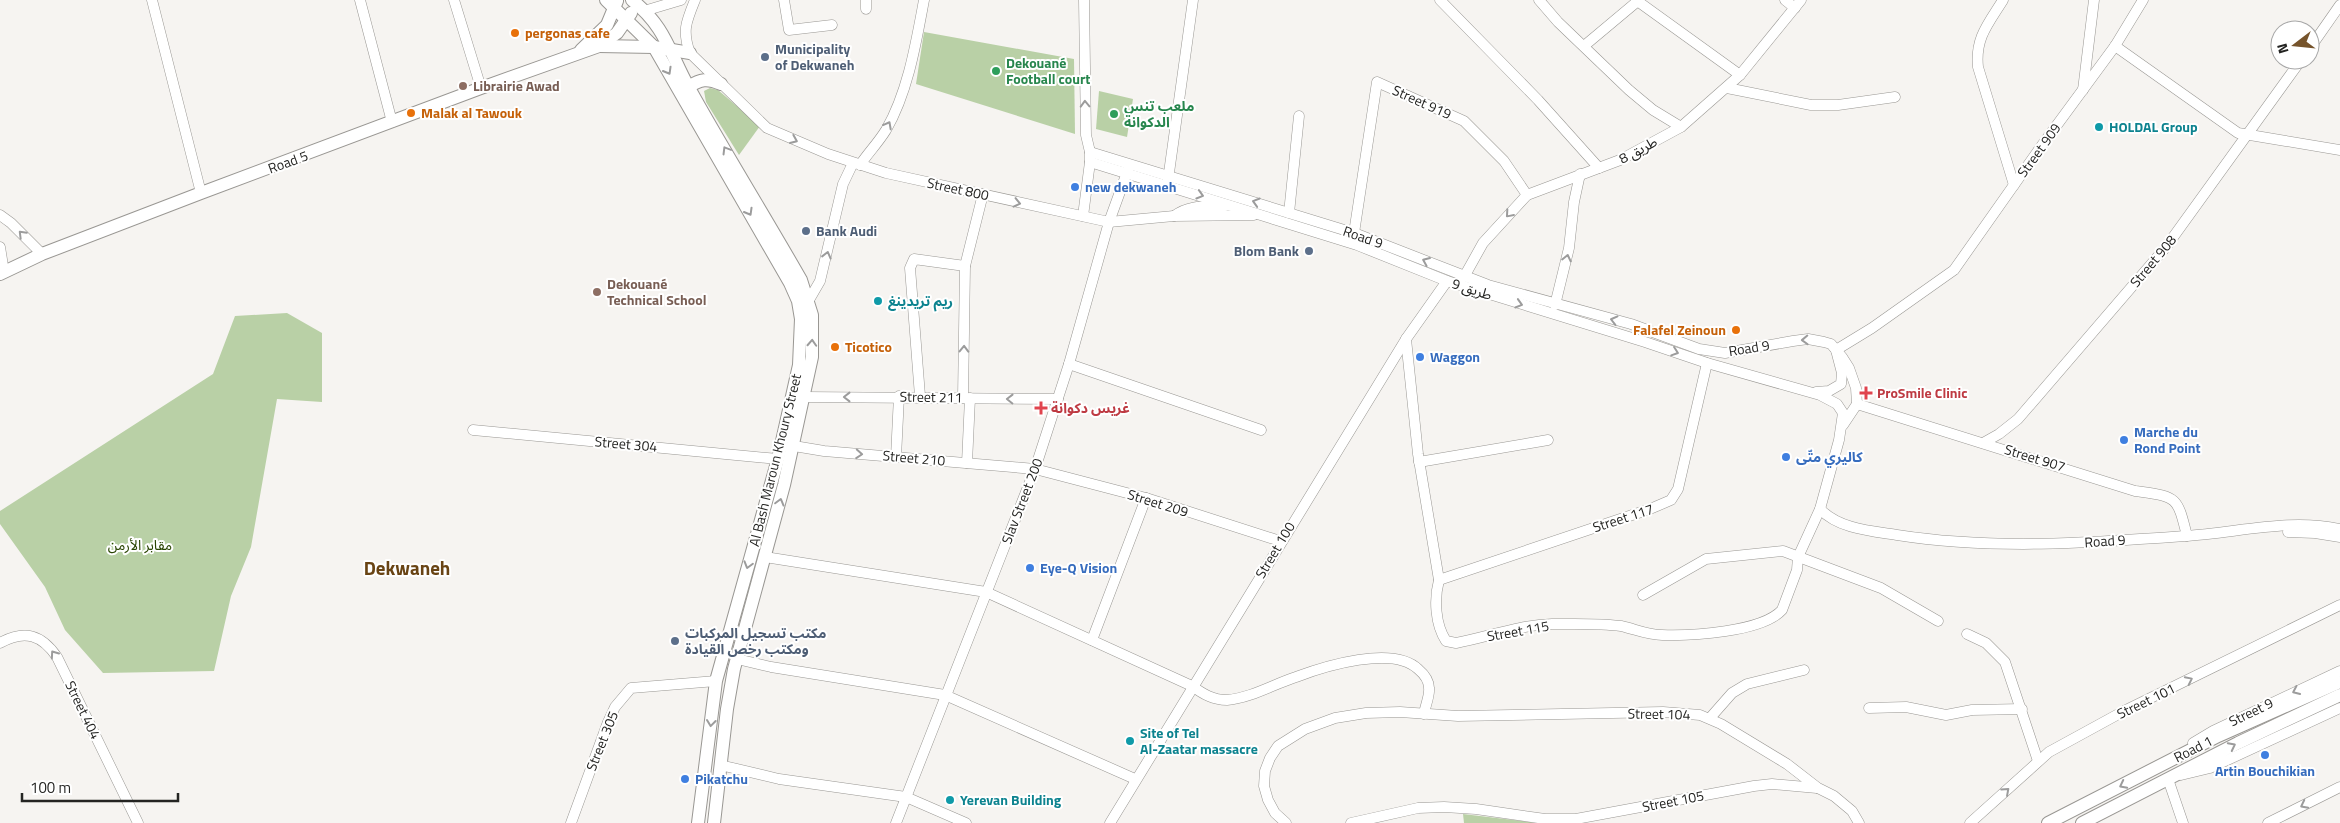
<svg xmlns="http://www.w3.org/2000/svg" width="2340" height="823" font-family="'Titillium Web','Noto Sans Arabic',sans-serif">
<rect width="100%" height="100%" fill="#f6f4f1"/>
<!-- green -->
<g fill="#b9d0a6">
<polygon points="924,32 1074,59 1075,134 916,84"/>
<polygon points="710,88 718,90 760,126 739,155 706,102 704,91"/>
<polygon points="1099,91 1133,99 1127,137 1096,129"/>
<polygon points="287,313 322,333 322,402 277,399 251,547 231,596 214,671 103,673 65,630 45,587 0,524 0,511 213,374 235,316"/>
<polygon points="1463,814 1538,823 1464,823"/>
</g>
<g fill="none" stroke-linecap="round" stroke-linejoin="round">
<!-- minor casing -->
<g stroke="#999793" stroke-width="11">
<g id="minor">
<polyline points="152,0 201,193"/>
<polyline points="360,0 392,122"/>
<polyline points="454,0 481,88"/>
<path d="M695,0C686,22 682,31 690,53L767,128L828,154L886,173L1109,222L1174,216L1254,215"/>
<polyline points="784,0 789,30 832,25"/>
<polyline points="866,0 866,9"/>
<path d="M1084,0L1086,135L1090,152V162L1357,245L1447,281L1645,342L1707,363L1820,395L1837,404L1843,413L1839,440L1820,509L1798,557L1797,570L1782,610C1762,632 1691,636 1662,635C1647,635 1635,629 1621,626C1599,623 1575,624 1552,624C1519,625 1488,637 1456,643L1446,641C1435,624 1434,599 1439,580L1418,454L1406,339"/>
<polyline points="1440,0 1538,100 1599,168"/>
<polyline points="1539,0 1558,22 1629,90 1653,110 1681,127"/>
<polyline points="1636,0 1740,75"/>
<polyline points="1785,0 1795,8"/>
<path d="M2003,0C1988,24 1975,38 1978,67L2014,185"/>
<polyline points="644,11 681,0"/>
<polyline points="1584,46 1639,0"/>
<polyline points="2115,46 2238,133 2340,150"/>
<polyline points="2310,48 2340,5"/>
<polyline points="1727,88 1811,105 1838,105 1895,97"/>
<polyline points="2083,90 2094,0"/>
<polyline points="1090,152 1354,233 1488,285 1631,324 1699,349 1725,353 1793,341 1808,339 1824,342 1831,344 1842,357 1849,368 1856,388 1857,404 1843,425"/>
<path d="M860,165C868,153 878,143 886,130C908,92 916,43 924,0"/>
<polyline points="1168,180 1193,0"/>
<polyline points="1289,213 1299,116"/>
<polyline points="0,215 11,223 42,254"/>
<polyline points="1083,216 1090,162"/>
<path d="M1174,216C1190,204 1207,207 1225,206"/>
<polyline points="1354,233 1377,82 1464,121 1504,161 1527,195"/>
<polyline points="0,247 4,272"/>
<polyline points="1464,277 1483,243 1527,195 1620,160 1681,127 1740,75 1801,0"/>
<polyline points="809,300 820,281 843,184 853,163"/>
<polyline points="1555,305 1569,248 1574,202 1580,174"/>
<polyline points="1069,364 1261,430"/>
<polyline points="1816,392 1829,391 1841,384 1842,373 1836,350 1872,328 1954,270 2040,148 2115,46 2143,0"/>
<polyline points="920,396 910,268 914,259 965,266"/>
<polyline points="804,397 1058,399"/>
<polyline points="963,398 965,266 983,194"/>
<path d="M1857,404L2135,491C2177,497 2177,495 2187,536"/>
<polyline points="473,430 778,459"/>
<polyline points="1983,443 1999,434 2018,419 2166,247 2301,60"/>
<polyline points="794,446 824,451 1035,469 1146,498 1280,541"/>
<polyline points="896,457 899,396"/>
<polyline points="1419,462 1548,440"/>
<polyline points="967,463 970,398"/>
<path d="M1820,509C1839,529 1871,531 1897,535C1993,550 2089,543 2185,536C2237,533 2288,518 2340,529"/>
<polyline points="2288,532 2315,533 2340,537"/>
<path d="M765,557L986,592L1192,686C1203,694 1213,700 1227,700C1251,698 1274,684 1296,677C1325,666 1393,645 1418,669C1424,674 1429,680 1429,688C1430,696 1425,706 1424,714"/>
<polyline points="1439,580 1650,509 1671,500 1678,489 1707,363"/>
<polyline points="1643,595 1706,559 1783,551 1881,588 1938,621"/>
<polyline points="1967,634 1986,643 2005,662 2038,761"/>
<polyline points="1092,640 1146,498"/>
<path d="M0,643C25,629 42,635 57,657L138,823"/>
<polyline points="737,659 771,667 945,695 1135,779"/>
<polyline points="1869,708 1906,707 1946,715 1972,710 2022,709"/>
<polyline points="1710,718 1732,693 1747,684 1804,670"/>
<polyline points="2193,743 2213,731 2340,671"/>
<polyline points="720,765 779,779 906,797 966,823"/>
<polyline points="2181,775 2210,768 2340,708"/>
<polyline points="2168,779 2183,823"/>
<polyline points="571,823 608,722 615,707 631,688 716,681"/>
<polyline points="896,823 1035,469 1069,364 1109,222 1129,167"/>
<polyline points="1110,823 1406,339 1447,281"/>
<polyline points="1286,823 1275,813 1268,800 1264,786 1265,771 1270,758 1278,746 1305,729 1335,718 1366,713 1400,712 1458,716 1663,712 1700,715 1721,724 1787,764 1818,788 1834,796 1852,811 1859,823"/>
<polyline points="1351,823 1418,808 1444,807 1476,809 1545,819 1576,819 1754,786 1772,784 1817,788"/>
<polyline points="1970,823 2049,752 2124,711 2340,605"/>
<polyline points="2268,823 2340,787"/>
</g>
</g>
<!-- major casing -->
<g stroke="#999793" stroke-width="14">
<g id="major">
<polyline points="606,0 654,47 790,283 798,301 801,319 799,365 778,459 716,681 698,823"/>
<path d="M632,0C666,27 669,52 689,88C725,153 764,215 801,280L812,315V357L784,485L734,669L727,709L714,823"/>
<polyline points="599,46 654,47 690,53"/>
<polyline points="581,50 607,25 617,1"/>
<path d="M688,87C701,79 707,78 721,84"/>
<polyline points="0,274 42,254 201,193 481,88 599,46 617,33 631,13"/>
<polyline points="2048,823 2218,736 2340,682"/>
<polyline points="2082,823 2238,743 2340,695"/>
</g>
</g>
<!-- minor -->
<use href="#minor" stroke="#fff" stroke-width="10"/>
<!-- major -->
<use href="#major" stroke="#fff" stroke-width="12"/>
</g>
<!-- one-way arrows -->
<defs><path id="oneway-chevron" d="M-2-3.5L2.5 0L-2 3.5" fill="none" stroke-width="1.6" stroke-linecap="round" stroke-linejoin="round" transform="scale(1.25)"/></defs>
<g stroke="#9c9c9c">
<use href="#oneway-chevron" transform="translate(668 71) rotate(60)"/>
<use href="#oneway-chevron" transform="translate(1085 104) rotate(-92)"/>
<use href="#oneway-chevron" transform="translate(888 125) rotate(-62)"/>
<use href="#oneway-chevron" transform="translate(794 140) rotate(23)"/>
<use href="#oneway-chevron" transform="translate(726 150) rotate(-121)"/>
<use href="#oneway-chevron" transform="translate(1200 195) rotate(17)"/>
<use href="#oneway-chevron" transform="translate(1256 202) rotate(-163)"/>
<use href="#oneway-chevron" transform="translate(1017 203) rotate(13)"/>
<use href="#oneway-chevron" transform="translate(749 212) rotate(60)"/>
<use href="#oneway-chevron" transform="translate(1509 214) rotate(131)"/>
<use href="#oneway-chevron" transform="translate(22 234) rotate(-135)"/>
<use href="#oneway-chevron" transform="translate(827 255) rotate(-76)"/>
<use href="#oneway-chevron" transform="translate(1567 258) rotate(-77)"/>
<use href="#oneway-chevron" transform="translate(1426 261) rotate(-157)"/>
<use href="#oneway-chevron" transform="translate(1519 304) rotate(17)"/>
<use href="#oneway-chevron" transform="translate(1614 320) rotate(-166)"/>
<use href="#oneway-chevron" transform="translate(1805 340) rotate(178)"/>
<use href="#oneway-chevron" transform="translate(812 343) rotate(-87)"/>
<use href="#oneway-chevron" transform="translate(964 349) rotate(-89)"/>
<use href="#oneway-chevron" transform="translate(1675 352) rotate(19)"/>
<use href="#oneway-chevron" transform="translate(847 397) rotate(180)"/>
<use href="#oneway-chevron" transform="translate(1010 399) rotate(-179)"/>
<use href="#oneway-chevron" transform="translate(859 454) rotate(4)"/>
<use href="#oneway-chevron" transform="translate(780 502) rotate(-75)"/>
<use href="#oneway-chevron" transform="translate(748 565) rotate(106)"/>
<use href="#oneway-chevron" transform="translate(54 654) rotate(-125)"/>
<use href="#oneway-chevron" transform="translate(2189 680) rotate(-26)"/>
<use href="#oneway-chevron" transform="translate(2296 691) rotate(155)"/>
<use href="#oneway-chevron" transform="translate(711 723) rotate(97)"/>
<use href="#oneway-chevron" transform="translate(2232 746) rotate(-27)"/>
<use href="#oneway-chevron" transform="translate(2123 785) rotate(153)"/>
<use href="#oneway-chevron" transform="translate(2006 791) rotate(-42)"/>
<use href="#oneway-chevron" transform="translate(2304 805) rotate(153)"/>
</g>
<!-- markers -->
<g fill="#e8710a" stroke="#fff" stroke-width="2">
<circle cx="515" cy="33" r="5"/>
<circle cx="411" cy="113" r="5"/>
<circle cx="1736" cy="330" r="5"/>
<circle cx="835" cy="347" r="5"/>
</g>
<g fill="#5c6f8a" stroke="#fff" stroke-width="2">
<circle cx="765" cy="57" r="5"/>
<circle cx="806" cy="231" r="5"/>
<circle cx="1309" cy="251" r="5"/>
<circle cx="675" cy="641" r="5"/>
</g>
<g fill="#2e9e5b" stroke="#fff" stroke-width="2">
<circle cx="996" cy="71" r="5"/>
<circle cx="1114" cy="114" r="5"/>
</g>
<g fill="#8d6e63" stroke="#fff" stroke-width="2">
<circle cx="463" cy="86" r="5"/>
<circle cx="597" cy="292" r="5"/>
</g>
<g fill="#0f9aa8" stroke="#fff" stroke-width="2">
<circle cx="2099" cy="127" r="5"/>
<circle cx="878" cy="301" r="5"/>
<circle cx="1130" cy="741" r="5"/>
<circle cx="950" cy="800" r="5"/>
</g>
<g fill="#3f7fe0" stroke="#fff" stroke-width="2">
<circle cx="1075" cy="187" r="5"/>
<circle cx="1420" cy="357" r="5"/>
<circle cx="2124" cy="440" r="5"/>
<circle cx="1786" cy="457" r="5"/>
<circle cx="1030" cy="568" r="5"/>
<circle cx="2265" cy="755" r="5"/>
<circle cx="685" cy="779" r="5"/>
</g>
<g fill="#e0444e" stroke="#fff" stroke-width="2">
<path d="M1863.5 385.5h5v5h5v5h-5v5h-5v-5h-5v-5h5z"/>
<path d="M1038.5 400.5h5v5h5v5h-5v5h-5v-5h-5v-5h5z"/>
</g>
<g text-anchor="middle" stroke-width="4" stroke-linejoin="round" paint-order="stroke">
<!-- food labels -->
<g font-size="14" font-weight="bold" fill="#c56008" stroke="#fff" text-anchor="start">
<text x="525" y="38">pergonas cafe</text>
<text x="421" y="118">Malak al Tawouk</text>
<text x="1726" y="335" text-anchor="end">Falafel Zeinoun</text>
<text x="845" y="352">Ticotico</text>
</g>
<!-- service labels -->
<g font-size="14" font-weight="bold" fill="#4e5e75" stroke="#fff" text-anchor="start">
<text x="775" y="54">Municipality<tspan x="775" dy="16">of Dekwaneh</tspan></text>
<text x="816" y="236">Bank Audi</text>
<text x="1299" y="256" text-anchor="end">Blom Bank</text>
<text x="685" y="638">مكتب تسجيل المركبات<tspan x="685" dy="16">ومكتب رخص القيادة</tspan></text>
</g>
<!-- leisure labels -->
<g font-size="14" font-weight="bold" fill="#27864d" stroke="#fff" text-anchor="start">
<text x="1006" y="68">Dekouané<tspan x="1006" dy="16">Football court</tspan></text>
<text x="1124" y="111">ملعب تنس<tspan x="1124" dy="16">الدكوانة</tspan></text>
</g>
<!-- education labels -->
<g font-size="14" font-weight="bold" fill="#785e54" stroke="#fff" text-anchor="start">
<text x="473" y="91">Librairie Awad</text>
<text x="607" y="289">Dekouané<tspan x="607" dy="16">Technical School</tspan></text>
</g>
<!-- street labels -->
<g font-size="14" fill="#242422" stroke="#fff">
<text transform="translate(1422 102) rotate(24)" y="5">Street 919</text>
<text transform="translate(1638 150) rotate(-28)" y="5">طريق 8</text>
<text transform="translate(2039 150) rotate(-54)" y="5">Street 909</text>
<text transform="translate(288 162) rotate(-20)" y="5">Road 5</text>
<text transform="translate(958 189) rotate(12)" y="5">Street 800</text>
<text transform="translate(1363 237) rotate(19)" y="5">Road 9</text>
<text transform="translate(2153 261) rotate(-50)" y="5">Street 908</text>
<text transform="translate(1472 289) rotate(18)" y="5">9 طريق</text>
<text transform="translate(1749 348) rotate(-9)" y="5">Road 9</text>
<text transform="translate(931 397) rotate(1)" y="5">Street 211</text>
<text transform="translate(626 444) rotate(5)" y="5">Street 304</text>
<text transform="translate(914 458) rotate(5)" y="5">Street 210</text>
<text transform="translate(2035 458) rotate(17)" y="5">Street 907</text>
<text transform="translate(775 460) rotate(-76)" y="5">Al Bash Maroun Khoury Street</text>
<text transform="translate(1022 501) rotate(-69)" y="5">Slav Street 200</text>
<text transform="translate(1158 503) rotate(17)" y="5">Street 209</text>
<text transform="translate(1623 518) rotate(-18)" y="5">Street 117</text>
<text transform="translate(2105 541) rotate(-4)" y="5">Road 9</text>
<text transform="translate(1275 550) rotate(-59)" y="5">Street 100</text>
<text transform="translate(1518 631) rotate(-10)" y="5">Street 115</text>
<text transform="translate(2146 701) rotate(-26)" y="5">Street 101</text>
<text transform="translate(83 710) rotate(64)" y="5">Street 404</text>
<text transform="translate(2251 712) rotate(-26)" y="5">Street 9</text>
<text transform="translate(1659 714) rotate(1)" y="5">Street 104</text>
<text transform="translate(602 741) rotate(-68)" y="5">Street 305</text>
<text transform="translate(2193 749) rotate(-27)" y="5">Road 1</text>
<text transform="translate(1673 801) rotate(-11)" y="5">Street 105</text>
</g>
<!-- culture labels -->
<g font-size="14" font-weight="bold" fill="#0d838f" stroke="#fff" text-anchor="start">
<text x="2109" y="132">HOLDAL Group</text>
<text x="888" y="306">ريم تريدينغ</text>
<text x="1140" y="738">Site of Tel<tspan x="1140" dy="16">Al-Zaatar massacre</tspan></text>
<text x="960" y="805">Yerevan Building</text>
</g>
<!-- shop labels -->
<g font-size="14" font-weight="bold" fill="#366cbe" stroke="#fff" text-anchor="start">
<text x="1085" y="192">new dekwaneh</text>
<text x="1430" y="362">Waggon</text>
<text x="2134" y="437">Marche du<tspan x="2134" dy="16">Rond Point</tspan></text>
<text x="1796" y="462">كاليري متّى</text>
<text x="1040" y="573">Eye-Q Vision</text>
<text x="2265" y="776" text-anchor="middle">Artin Bouchikian</text>
<text x="695" y="784">Pikatchu</text>
</g>
<!-- health labels -->
<g font-size="14" font-weight="bold" fill="#be3a42" stroke="#fff" text-anchor="start">
<text x="1877" y="398">ProSmile Clinic</text>
<text x="1051" y="413">غريس دكوانة</text>
</g>
<!-- park labels -->
<g font-size="14" fill="#284300" stroke="#fff">
<text x="140" y="550">مقابر الأرمن</text>
</g>
<!-- district labels -->
<g font-size="19" font-weight="bold" fill="#694414" stroke="#fff">
<text x="407" y="575">Dekwaneh</text>
</g>
</g>
<!-- north arrow -->
<g transform="translate(2295 45) rotate(254)"><circle r="24" fill="#ffffff" stroke="#a7a7a7"/>
<path d="M0-4L9 19L0 12L-9 19Z" fill="#76542c"/>
<text y="-8" font-size="14" font-weight="bold" text-anchor="middle" fill="#242422">N</text>
</g>
<!-- scale -->
<path d="M22 793v8h156v-8" fill="none" stroke="#242422" stroke-width="2.5"/>
<text x="30" y="793" font-size="15" fill="#242422" stroke="#ffffff" stroke-width="4" paint-order="stroke">100 m</text>
</svg>
